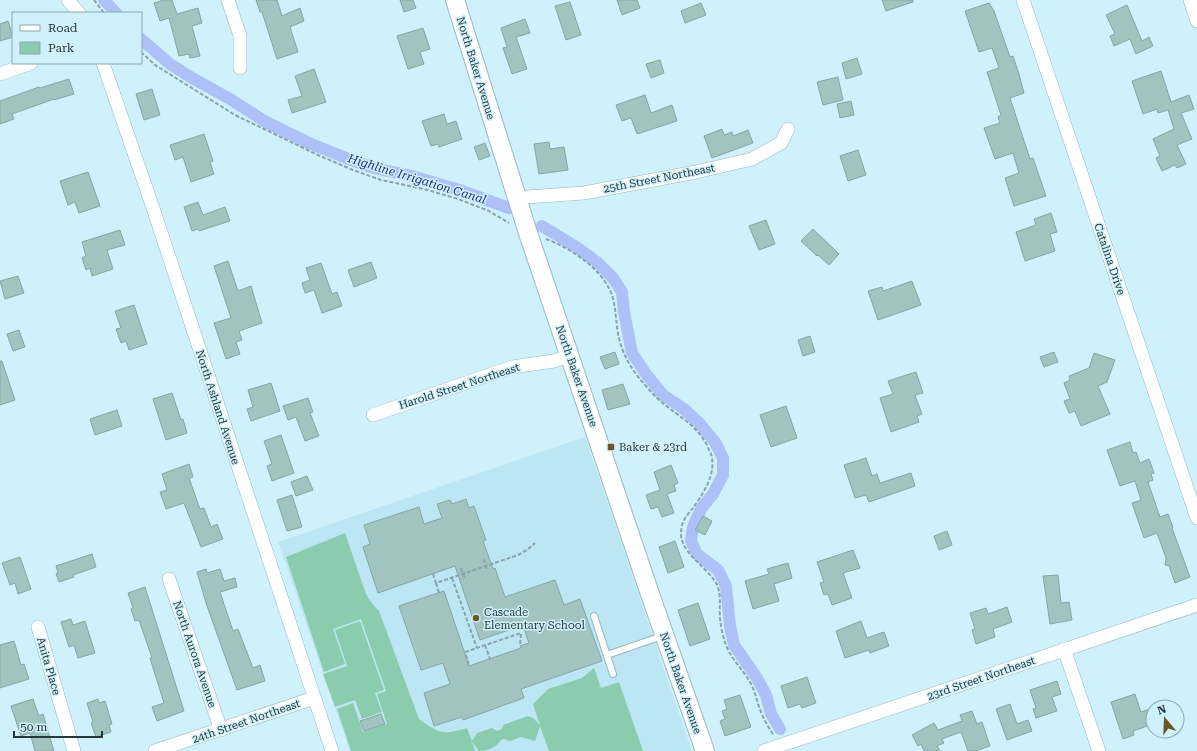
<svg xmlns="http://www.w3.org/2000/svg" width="1197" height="751" font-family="'Roboto Serif',serif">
<rect width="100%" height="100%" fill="#cff1fb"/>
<!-- built -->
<polygon fill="#bce6f3" points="585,437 692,751 350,751 278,542"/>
<!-- green -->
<g fill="#8bccae">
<path d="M345,533L366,594L371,602L379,611L419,719C440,734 443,735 467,728L472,741L477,733L492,728L497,731L502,729L503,725L528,716L533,718L540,725L533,704L548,689L582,678L594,668L601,688L619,682L643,751H549L540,726L535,741L521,737L510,741L504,739L501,740C496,748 487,751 478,751L477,748L472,742L475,751H351L337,709L353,703L363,732L387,724L377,694L386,691L361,619L333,629L345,664L324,672L286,557Z"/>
<polygon points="360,621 384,690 375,693 382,712 362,719 355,700 335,707 323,674 347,666 335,630"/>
</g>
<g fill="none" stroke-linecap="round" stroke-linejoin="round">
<!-- canal -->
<g stroke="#aec0f8" stroke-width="12">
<polyline points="104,0 116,13"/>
<polyline points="141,39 170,64 192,78 230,99 266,122 309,143 346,158 374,168 412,176 459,190 509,208"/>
<polyline points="542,226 578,248 598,263 613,278 622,292 624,312 632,353 646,374 663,395 684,409 700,424 715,442 723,458 723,475 713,494 701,509 693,527 691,541 697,554 718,570 726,586 730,626 734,645 757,678 766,695 771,714 780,729"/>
</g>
</g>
<!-- building -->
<g fill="#a1c4c1" stroke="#84a7a4">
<polygon points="164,0 172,0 177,14 198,8 202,23 192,26 200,56 190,58 189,54 179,56 169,18 160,21 154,3"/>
<polygon points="256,0 277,0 282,16 300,8 304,21 290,27 298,52 277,59 262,12 260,12"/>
<polygon points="400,0 413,0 416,8 404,12"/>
<polygon points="617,0 637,0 640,8 622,15"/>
<polygon points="882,0 913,0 913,2 886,11"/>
<polygon points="570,2 581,35 566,40 555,6"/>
<polygon points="701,3 706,15 685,23 681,11"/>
<polygon points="989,3 994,11 1010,57 1013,56 1019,74 1024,93 1010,98 1030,159 1033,158 1046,196 1014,206 1005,178 1019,173 1013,153 995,159 984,128 1000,123 998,117 1001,115 987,72 999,68 992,48 979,52 965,11"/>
<polygon points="1127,5 1142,41 1149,37 1153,46 1136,54 1130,39 1114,46 1110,36 1115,34 1106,15"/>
<polygon points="525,19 530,33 516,37 527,69 512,74 503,48 507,47 501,28"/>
<polygon points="8,21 13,37 0,41 0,24"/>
<polygon points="423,28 430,49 420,52 424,64 408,69 397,36"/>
<polygon points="857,58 862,74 846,79 842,63"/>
<polygon points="660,60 664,73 651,78 646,64"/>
<polygon points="314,69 326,102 292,113 288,100 302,96 295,76"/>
<polygon points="1161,71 1171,102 1189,95 1194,109 1181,113 1192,139 1177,145 1186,164 1177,168 1175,165 1162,171 1156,158 1160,156 1153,139 1174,129 1168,110 1158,113 1157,109 1143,114 1132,81"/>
<polygon points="838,77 843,100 823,105 817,82"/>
<polygon points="69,79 74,94 54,100 54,99 12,114 14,119 0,124 0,101 39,87 40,88"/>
<polygon points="152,89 160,115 144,120 136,94"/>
<polygon points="645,95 651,113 672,105 677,121 637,134 631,118 622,121 616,105"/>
<polygon points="851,101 854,115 840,118 837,104"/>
<polygon points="444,114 447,124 456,121 462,139 439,147 438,144 431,146 422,121"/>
<polygon points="722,129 724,135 732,132 733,136 748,130 753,143 712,158 704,136"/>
<polygon points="204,134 213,161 210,162 214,174 191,182 183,157 175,160 170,145"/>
<polygon points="549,142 550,149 564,147 568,170 539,174 534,144"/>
<polygon points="485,143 490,156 479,160 474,147"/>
<polygon points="858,150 866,175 848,181 840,156"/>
<polygon points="88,172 100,206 79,213 75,202 68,205 60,181"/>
<polygon points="198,202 203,215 225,207 230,221 199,231 198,229 192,231 184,207"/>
<polygon points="1051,213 1057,232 1050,234 1055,251 1025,261 1016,232 1036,225 1034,219"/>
<polygon points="766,220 775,244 759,250 749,226"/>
<polygon points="813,229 839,254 829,265 818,255 817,256 801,241"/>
<polygon points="120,230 125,245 107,250 113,269 92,276 90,268 86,270 82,258 86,256 82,242"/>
<polygon points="228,261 238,291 251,286 262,323 239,331 242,340 236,342 240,354 226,359 214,323 231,318 214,266"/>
<polygon points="371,262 377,278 354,287 348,270"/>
<polygon points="321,263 332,294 337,292 342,306 322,313 314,290 305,293 302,283 310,280 306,268"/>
<polygon points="18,276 24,293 5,299 0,281"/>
<polygon points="912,281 921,305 878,320 868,291 882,287 883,291"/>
<polygon points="134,305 147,344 129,350 126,341 121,343 116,329 121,328 115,311"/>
<polygon points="19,330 25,347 13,351 7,334"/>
<polygon points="810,336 815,352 803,356 798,340"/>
<polygon points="615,352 619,364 605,369 600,357"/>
<polygon points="1054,352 1058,362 1044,367 1040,357"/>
<polygon points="1094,353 1115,360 1107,382 1098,386 1110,414 1081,426 1075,411 1069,413 1064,401 1070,399 1064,383 1070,380 1069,376 1089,368"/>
<polygon points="0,361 2,361 15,400 0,405"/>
<polygon points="916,372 923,393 915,395 922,414 917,416 919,422 891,432 880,398 893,394 888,381"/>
<polygon points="271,383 280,411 251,421 247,409 253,407 248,390"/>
<polygon points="623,384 630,404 608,410 602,390"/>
<polygon points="172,393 181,420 183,419 187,433 166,440 153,399"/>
<polygon points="308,398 313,412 310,413 319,436 305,441 296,417 288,420 283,406"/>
<polygon points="786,406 797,438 771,447 760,415"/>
<polygon points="117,410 122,426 95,435 90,419"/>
<polygon points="281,435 294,473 272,481 267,466 272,464 264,441"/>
<polygon points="1130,442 1133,453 1136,452 1140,463 1149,459 1154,473 1151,474 1153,480 1148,482 1160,517 1168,514 1173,527 1172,528 1190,577 1175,583 1169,566 1165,565 1166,558 1157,533 1144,538 1132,503 1141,500 1135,481 1120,486 1107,450"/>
<polygon points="866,458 872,476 877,474 880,483 911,473 915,486 869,502 866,495 855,498 844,465"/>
<polygon points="189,464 193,477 189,478 200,509 204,508 211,527 217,524 223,539 201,547 184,503 166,509 160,492 167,490 162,474"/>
<polygon points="671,465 678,483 674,485 676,491 667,494 674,513 662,517 658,507 651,509 646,495 660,490 654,472"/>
<polygon points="307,476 313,490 296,496 291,482"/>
<polygon points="292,495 302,527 287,531 277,500"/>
<polygon points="466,499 469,508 474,506 486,540 483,541 493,569 495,568 505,597 555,580 564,605 580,599 602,661 521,689 524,698 463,720 462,717 434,726 424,693 450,684 443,663 421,670 399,606 444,591 469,666 521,648 520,646 529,643 523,625 480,640 455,566 378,593 363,547 370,544 364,525 419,507 424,524 442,518 437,504 450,500 452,504"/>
<polygon points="703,516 712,521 705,535 695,530"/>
<polygon points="947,531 952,545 939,550 934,536"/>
<polygon points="675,541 684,567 668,573 659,547"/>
<polygon points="853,550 860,568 843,573 852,598 832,605 828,594 824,595 820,583 824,582 817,562"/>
<polygon points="92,554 96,567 73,575 74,577 59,582 56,574 58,573 56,566"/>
<polygon points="20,557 31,589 18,594 15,583 10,585 2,563"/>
<polygon points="788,563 792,578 774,584 779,601 753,609 745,581 769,574 767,569"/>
<polygon points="206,569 207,573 220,569 224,581 235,578 237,587 220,592 233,631 238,629 253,668 260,665 265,681 237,690 206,603 197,572"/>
<polygon points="1058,575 1061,603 1069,602 1072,620 1050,624 1043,576"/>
<polygon points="145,587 184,711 157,721 152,707 164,703 150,658 152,658 139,620 135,621 131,609 133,608 128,593"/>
<polygon points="698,603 710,639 690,646 678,610"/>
<polygon points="1007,607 1012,622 993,629 995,637 976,644 972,630 975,629 970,613 986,608 988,614"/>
<polygon points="71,619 73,625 85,621 95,653 78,658 74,645 69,647 61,622"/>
<polygon points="861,621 867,638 884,632 889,646 870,653 869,650 845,658 836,631"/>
<polygon points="14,641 21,665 24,664 29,679 0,688 0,645"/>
<polygon points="807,677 816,703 802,708 800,704 788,708 781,686"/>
<polygon points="1057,681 1061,694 1052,697 1057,711 1036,718 1033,709 1036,708 1030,690"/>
<polygon points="1135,694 1141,712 1153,708 1153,724 1133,731 1134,735 1123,739 1111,702"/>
<polygon points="740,695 751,727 725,736 720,721 725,719 722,711 727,709 724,700"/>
<polygon points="33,699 39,716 43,714 54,751 35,751 30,733 21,736 11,706"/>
<polygon points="98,699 99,703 105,701 112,724 109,725 111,732 96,737 91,723 93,722 87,703"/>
<polygon points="1010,704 1017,724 1028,720 1032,731 1007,740 996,709"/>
<polygon points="972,711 977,724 982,722 990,746 975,751 968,751 961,732 942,739 944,743 937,746 940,751 924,751 921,744 918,746 912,735 934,723 938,730 962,721 960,715"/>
<polygon points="381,714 385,724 364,731 360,721"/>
</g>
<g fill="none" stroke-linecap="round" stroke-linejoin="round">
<!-- lane casing -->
<g stroke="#97b8c2" stroke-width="8">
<g id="lane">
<polyline points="594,616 613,674"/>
<polyline points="607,655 662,636"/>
</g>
</g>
<!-- street casing -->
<g stroke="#97b8c2" stroke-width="14">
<g id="street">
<polyline points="68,0 79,13"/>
<polyline points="228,0 240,36 240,68"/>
<polyline points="1023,0 1197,518"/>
<polyline points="1190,0 1197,21"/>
<polyline points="103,63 153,208 332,751"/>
<polyline points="0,74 31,63"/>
<polyline points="517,199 527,197 584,193 696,172 752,159 781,143 788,129"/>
<polyline points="373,415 512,367 554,361 570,356"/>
<polyline points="169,579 221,730"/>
<polyline points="38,627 74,751"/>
<polyline points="1064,649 1099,751"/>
<polyline points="155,751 314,698"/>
<polyline points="764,751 1197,605"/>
</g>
</g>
<!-- secondary casing -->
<g stroke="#97b8c2" stroke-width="20">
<polyline id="secondary" points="455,0 528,233 650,594 705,751"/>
</g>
<!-- path -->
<g stroke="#8aa3aa" stroke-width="2" stroke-dasharray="4 2" stroke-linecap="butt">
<polyline points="94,0 104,13"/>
<polyline points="141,52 155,65 235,115 320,156 353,170 381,180 424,189 458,199 489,211 509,223"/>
<path d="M546,239C573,249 609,273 614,303C617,318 616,333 622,348C628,366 641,381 654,395C672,414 695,421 708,447C709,451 712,454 712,458C715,476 703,494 693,508C689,513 683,519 682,526C675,551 706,565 716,583C722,593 719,608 720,619C721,627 723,637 726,645C732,661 745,671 752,686C756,694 757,703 761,712C764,720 769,728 774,736"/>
<polyline points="484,559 487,571"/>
<polyline points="461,568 465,579"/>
<polyline points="433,574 436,583 518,555 527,550 535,543"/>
<polyline points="452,578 477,648"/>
<polyline points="436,583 439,593"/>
<polyline points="485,645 490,659"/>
<polyline points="465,652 521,633 520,646"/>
<polyline points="466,655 469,666"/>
</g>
<!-- lane -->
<use href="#lane" stroke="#fff" stroke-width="6"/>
<!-- street -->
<use href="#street" stroke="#fff" stroke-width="13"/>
<!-- secondary -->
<use href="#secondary" stroke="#fff" stroke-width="18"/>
</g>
<!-- markers -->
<g fill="#6c5525" stroke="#cff1fb" stroke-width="1.5">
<rect x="607" y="443" width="8" height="8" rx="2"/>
<circle cx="476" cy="618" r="4"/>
</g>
<g text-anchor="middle" stroke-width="3" stroke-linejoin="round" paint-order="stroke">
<!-- street labels -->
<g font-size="11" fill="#29373a" stroke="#cff1fb">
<text transform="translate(476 68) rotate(73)" y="4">North Baker Avenue</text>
<text transform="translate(659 178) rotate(-11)" y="4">25th Street Northeast</text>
<text transform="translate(1110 259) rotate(71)" y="4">Catalina Drive</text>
<text transform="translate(577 376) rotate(71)" y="4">North Baker Avenue</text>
<text transform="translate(459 386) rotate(-18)" y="4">Harold Street Northeast</text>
<text transform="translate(218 407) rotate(72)" y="4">North Ashland Avenue</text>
<text transform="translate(195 654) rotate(71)" y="4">North Aurora Avenue</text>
<text transform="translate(49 666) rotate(74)" y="4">Anita Place</text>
<text transform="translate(981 678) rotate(-19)" y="4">23rd Street Northeast</text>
<text transform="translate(681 683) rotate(71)" y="4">North Baker Avenue</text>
<text transform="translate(246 721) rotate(-19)" y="4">24th Street Northeast</text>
</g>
<!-- poi labels -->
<g font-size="11" fill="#29373a" stroke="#cff1fb" text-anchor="start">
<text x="619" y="451">Baker &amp; 23rd</text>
<text x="484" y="616">Cascade<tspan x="484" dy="13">Elementary School</tspan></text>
</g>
<!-- water labels -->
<g font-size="12" font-style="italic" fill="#222e7c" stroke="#cff1fb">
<text transform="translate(417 179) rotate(17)" y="4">Highline Irrigation Canal</text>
</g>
</g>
<!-- legend -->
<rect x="12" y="12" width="130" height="52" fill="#cff1fb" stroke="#8da7ae"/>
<rect x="20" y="25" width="20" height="6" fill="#ffffff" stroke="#8da7ae"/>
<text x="48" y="32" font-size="12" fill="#29373a">Road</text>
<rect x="20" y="42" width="20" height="12" fill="#8bccae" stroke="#8da7ae"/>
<text x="48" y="52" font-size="12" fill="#29373a">Park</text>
<!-- north arrow -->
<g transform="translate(1165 719) rotate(341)"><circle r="19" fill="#cff1fb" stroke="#8da7ae"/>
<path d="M0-3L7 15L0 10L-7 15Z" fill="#6c5525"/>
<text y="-6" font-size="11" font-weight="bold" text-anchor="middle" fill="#29373a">N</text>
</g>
<!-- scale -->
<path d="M14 731v6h88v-6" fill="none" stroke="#29373a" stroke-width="2"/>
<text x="20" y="731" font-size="12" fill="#29373a" stroke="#cff1fb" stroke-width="3" paint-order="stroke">50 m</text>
</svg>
